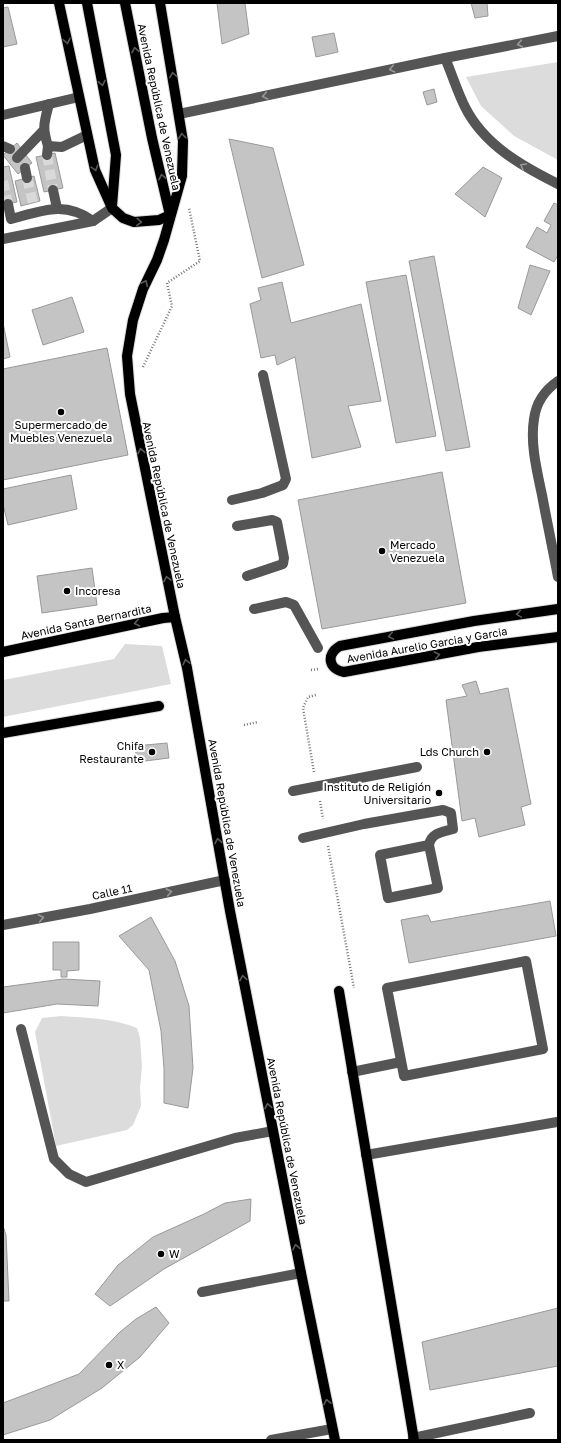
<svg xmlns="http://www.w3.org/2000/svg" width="561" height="1443" font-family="'Golos Text',sans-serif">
<rect width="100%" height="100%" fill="#fff"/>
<!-- green -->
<g fill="#dcdcdc">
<polygon points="558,62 558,160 514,136 481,106 466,77"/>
<polygon points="125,644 162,646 171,684 3,717 3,680 114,659"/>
<path d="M61,1016C86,1018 113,1018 137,1028L140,1038L142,1067L140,1088L141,1106L133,1125L127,1130L56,1146L35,1032L42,1018Z"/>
</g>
<!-- building -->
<g fill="#c4c4c4" stroke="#999">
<polygon points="217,3 245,3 249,34 222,44"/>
<polygon points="471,3 487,3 488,16 475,18"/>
<polygon points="8,7 17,44 3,47 3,8"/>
<polygon points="334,33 338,52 316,57 312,37"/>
<polygon points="434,89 437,102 427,105 423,92"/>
<polygon points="229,139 273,148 304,265 262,278"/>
<polygon points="17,143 32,163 18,174 3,155"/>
<polygon points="55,153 63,188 44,192 36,157"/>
<polygon points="9,166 17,202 3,205 3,167"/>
<polygon points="483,167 502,178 485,217 455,194"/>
<polygon points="34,176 40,201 21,206 15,181"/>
<polygon points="554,203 558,205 558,255 554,262 526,247 537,227 547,233 551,225 544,221"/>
<polygon points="434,256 470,447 446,451 409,261"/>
<polygon points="530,265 550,271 531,315 518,308"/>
<polygon points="406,275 436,436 396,443 366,282"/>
<polygon points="282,282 291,323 361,304 381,401 348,406 361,447 312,458 295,357 277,365 275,355 261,358 250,304 261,300 258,288"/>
<polygon points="72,297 84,332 43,345 32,310"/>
<polygon points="3,323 10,357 3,359"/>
<polygon points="107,348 128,455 3,480 3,369"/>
<polygon points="442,472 466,603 322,629 298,500"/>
<polygon points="71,475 77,509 8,525 3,504 3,489"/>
<polygon points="92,568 97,605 42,613 37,576"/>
<polygon points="476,681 480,694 508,688 531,804 521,807 525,825 479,837 475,818 462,821 446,700 467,696 462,685"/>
<polygon points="167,743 169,758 137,762 135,746"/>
<polygon points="550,901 556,936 409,963 401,920 428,915 431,922"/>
<polygon points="151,917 175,961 189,1006 193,1068 188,1108 164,1103 164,1068 161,1031 149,970 119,936"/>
<polygon points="53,942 79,942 79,970 67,971 67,977 61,977 61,970 53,970"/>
<polygon points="63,979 100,981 98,1006 57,1004 3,1013 3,987"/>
<polygon points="251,1199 250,1221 164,1269 110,1306 95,1294 118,1265 153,1237 204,1214 225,1203"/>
<polygon points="3,1226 6,1235 9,1301 3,1301"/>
<polygon points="156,1307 169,1323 140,1357 102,1388 50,1420 3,1435 3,1403 27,1394 79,1374 120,1332 136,1319"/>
<polygon points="558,1308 558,1366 430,1390 422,1342"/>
</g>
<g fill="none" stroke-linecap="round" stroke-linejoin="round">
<!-- minor-tunnel -->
<g stroke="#d9d9d9" stroke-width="10" stroke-dasharray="10 5" stroke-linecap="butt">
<polyline points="47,155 53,190"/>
<polyline points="27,178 33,203"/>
<polyline points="3,181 8,204"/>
</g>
<!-- major casing -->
<g stroke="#dbdbdb" stroke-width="12">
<g id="major">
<polyline points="59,3 95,170 112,208 123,218 134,222 159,220 170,215"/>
<polyline points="87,3 116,155 112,206"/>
<polyline points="125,3 152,138 170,215"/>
<polyline points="160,3 183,141 182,176 164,240 157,260 143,289 133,320 127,356 130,394 175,617 187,668 230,911 301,1273 335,1440"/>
<path d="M558,609L474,621L340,646C326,654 328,669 344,672L478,647L558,637"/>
<polyline points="3,652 163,618 175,617"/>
<polyline points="3,733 159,706"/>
<polyline points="339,991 414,1440"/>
</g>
</g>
<!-- path -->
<g stroke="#777" stroke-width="2.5" stroke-dasharray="1 2" stroke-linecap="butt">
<polyline points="143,367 172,306 167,283 200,261 189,208"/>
<polyline points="311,670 318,669"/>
<polyline points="244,725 258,722"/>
<polyline points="314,772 303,708 308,697 316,695"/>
<polyline points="320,801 323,819"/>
<polyline points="328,846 354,988"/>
</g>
<!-- minor -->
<g stroke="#555" stroke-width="10">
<path d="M445,58C452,74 457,91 465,107C484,145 522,166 558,184"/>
<polyline points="179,114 445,58 558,36"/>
<polyline points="3,115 79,97"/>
<polyline points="3,146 10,149"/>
<path d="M48,146C42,127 44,123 49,104"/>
<polyline points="47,155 48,146 62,147 87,135"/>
<polyline points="17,158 43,131"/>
<polyline points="25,168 27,178"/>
<polyline points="53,190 57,208"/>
<path d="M8,204L11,219C41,211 65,200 93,221L112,208"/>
<polyline points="3,239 93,221"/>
<path d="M558,381C545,390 536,403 534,419C530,444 537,471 542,495C547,522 553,550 558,577"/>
<polyline points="232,500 262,493 283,485 286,479 263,375"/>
<polyline points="237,526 272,520 277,522 284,558 283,564 247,576"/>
<polyline points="254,609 286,602 294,605 318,648"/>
<polyline points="293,791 417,767"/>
<path d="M303,838L364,824L443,810L451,813L453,829C442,832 431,833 429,845L438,888L388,898L380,855L429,845"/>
<polyline points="3,925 90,909 225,880"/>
<polygon points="526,961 543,1049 404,1076 387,988"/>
<polyline points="21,1029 54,1159 69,1174 86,1182 235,1138 273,1131"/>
<polyline points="352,1072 401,1062"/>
<polyline points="366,1155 557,1122"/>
<polyline points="202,1292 301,1273"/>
<polyline points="413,1438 530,1413"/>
<polyline points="271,1440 332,1429"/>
</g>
<!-- major -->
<use href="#major" stroke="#000" stroke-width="10"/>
</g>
<!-- one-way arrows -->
<defs><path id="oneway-chevron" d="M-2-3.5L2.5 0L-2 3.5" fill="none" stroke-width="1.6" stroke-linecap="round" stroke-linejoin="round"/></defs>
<g stroke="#595959">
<use href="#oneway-chevron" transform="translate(67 41) rotate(78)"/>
<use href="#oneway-chevron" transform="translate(135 50) rotate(-101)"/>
<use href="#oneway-chevron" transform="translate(173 75) rotate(-100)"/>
<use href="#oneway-chevron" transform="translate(102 83) rotate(79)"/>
<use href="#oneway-chevron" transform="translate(182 136) rotate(-96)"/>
<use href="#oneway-chevron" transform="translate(95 168) rotate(73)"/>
<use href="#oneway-chevron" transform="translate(162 177) rotate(-103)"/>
<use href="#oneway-chevron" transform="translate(139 222) rotate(2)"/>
<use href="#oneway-chevron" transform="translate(145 283) rotate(-64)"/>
<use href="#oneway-chevron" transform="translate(141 451) rotate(-101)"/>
<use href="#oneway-chevron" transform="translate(167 579) rotate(-102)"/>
<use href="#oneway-chevron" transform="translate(519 614) rotate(171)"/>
<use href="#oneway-chevron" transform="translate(137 623) rotate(168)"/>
<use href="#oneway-chevron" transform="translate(391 636) rotate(170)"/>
<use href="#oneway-chevron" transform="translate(437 655) rotate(-11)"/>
<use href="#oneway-chevron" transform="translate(186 662) rotate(-103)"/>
<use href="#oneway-chevron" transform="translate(218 841) rotate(-100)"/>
<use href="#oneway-chevron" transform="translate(243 978) rotate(-101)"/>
<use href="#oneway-chevron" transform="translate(268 1106) rotate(-101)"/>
<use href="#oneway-chevron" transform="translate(296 1247) rotate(-101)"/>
<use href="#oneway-chevron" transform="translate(327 1402) rotate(-102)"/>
</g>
<g stroke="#999">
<use href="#oneway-chevron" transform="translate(520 44) rotate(169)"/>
<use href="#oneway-chevron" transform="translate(392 69) rotate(168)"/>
<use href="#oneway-chevron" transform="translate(265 96) rotate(168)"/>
<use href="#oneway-chevron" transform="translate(523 166) rotate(-150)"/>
<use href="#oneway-chevron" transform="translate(169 892) rotate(-12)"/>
<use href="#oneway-chevron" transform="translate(41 918) rotate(-10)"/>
</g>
<!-- markers -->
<g fill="#000" stroke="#fff" stroke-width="1.5">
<circle cx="61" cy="412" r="4"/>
<circle cx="382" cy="551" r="4"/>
<circle cx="67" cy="591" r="4"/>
<circle cx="152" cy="752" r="4"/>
<circle cx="487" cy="752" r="4"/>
<circle cx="439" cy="793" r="4"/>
<circle cx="161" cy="1254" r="4"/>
<circle cx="109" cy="1365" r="4"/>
</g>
<g text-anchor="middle" stroke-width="4" stroke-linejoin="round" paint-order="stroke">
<!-- street labels -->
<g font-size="11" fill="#000" stroke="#fff">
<text transform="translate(159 107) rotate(78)" y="4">Avenida República de Venezuela</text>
<text transform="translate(164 505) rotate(78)" y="4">Avenida República de Venezuela</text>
<text transform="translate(86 622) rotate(-12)" y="4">Avenida Santa Bernardita</text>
<text transform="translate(427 645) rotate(-10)" y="4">Avenida Aurelio Garcia y Garcia</text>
<text transform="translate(227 823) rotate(80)" y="4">Avenida República de Venezuela</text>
<text transform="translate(112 892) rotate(-12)" y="4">Calle 11</text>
<text transform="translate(287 1141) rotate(79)" y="4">Avenida República de Venezuela</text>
</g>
<!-- poi labels -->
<g font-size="11" fill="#000" stroke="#fff" text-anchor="start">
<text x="61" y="429" text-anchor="middle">Supermercado de<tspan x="61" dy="13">Muebles Venezuela</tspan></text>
<text x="390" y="549">Mercado<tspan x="390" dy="13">Venezuela</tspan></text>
<text x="75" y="595">Incoresa</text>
<text x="144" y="750" text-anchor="end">Chifa<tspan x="144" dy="13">Restaurante</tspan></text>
<text x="479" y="756" text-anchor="end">Lds Church</text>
<text x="431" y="791" text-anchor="end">Instituto de Religión<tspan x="431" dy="13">Universitario</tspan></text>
<text x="169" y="1258">W</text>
<text x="117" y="1369">X</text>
</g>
</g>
<!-- border -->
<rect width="561" height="1443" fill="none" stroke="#000000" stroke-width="8"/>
</svg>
